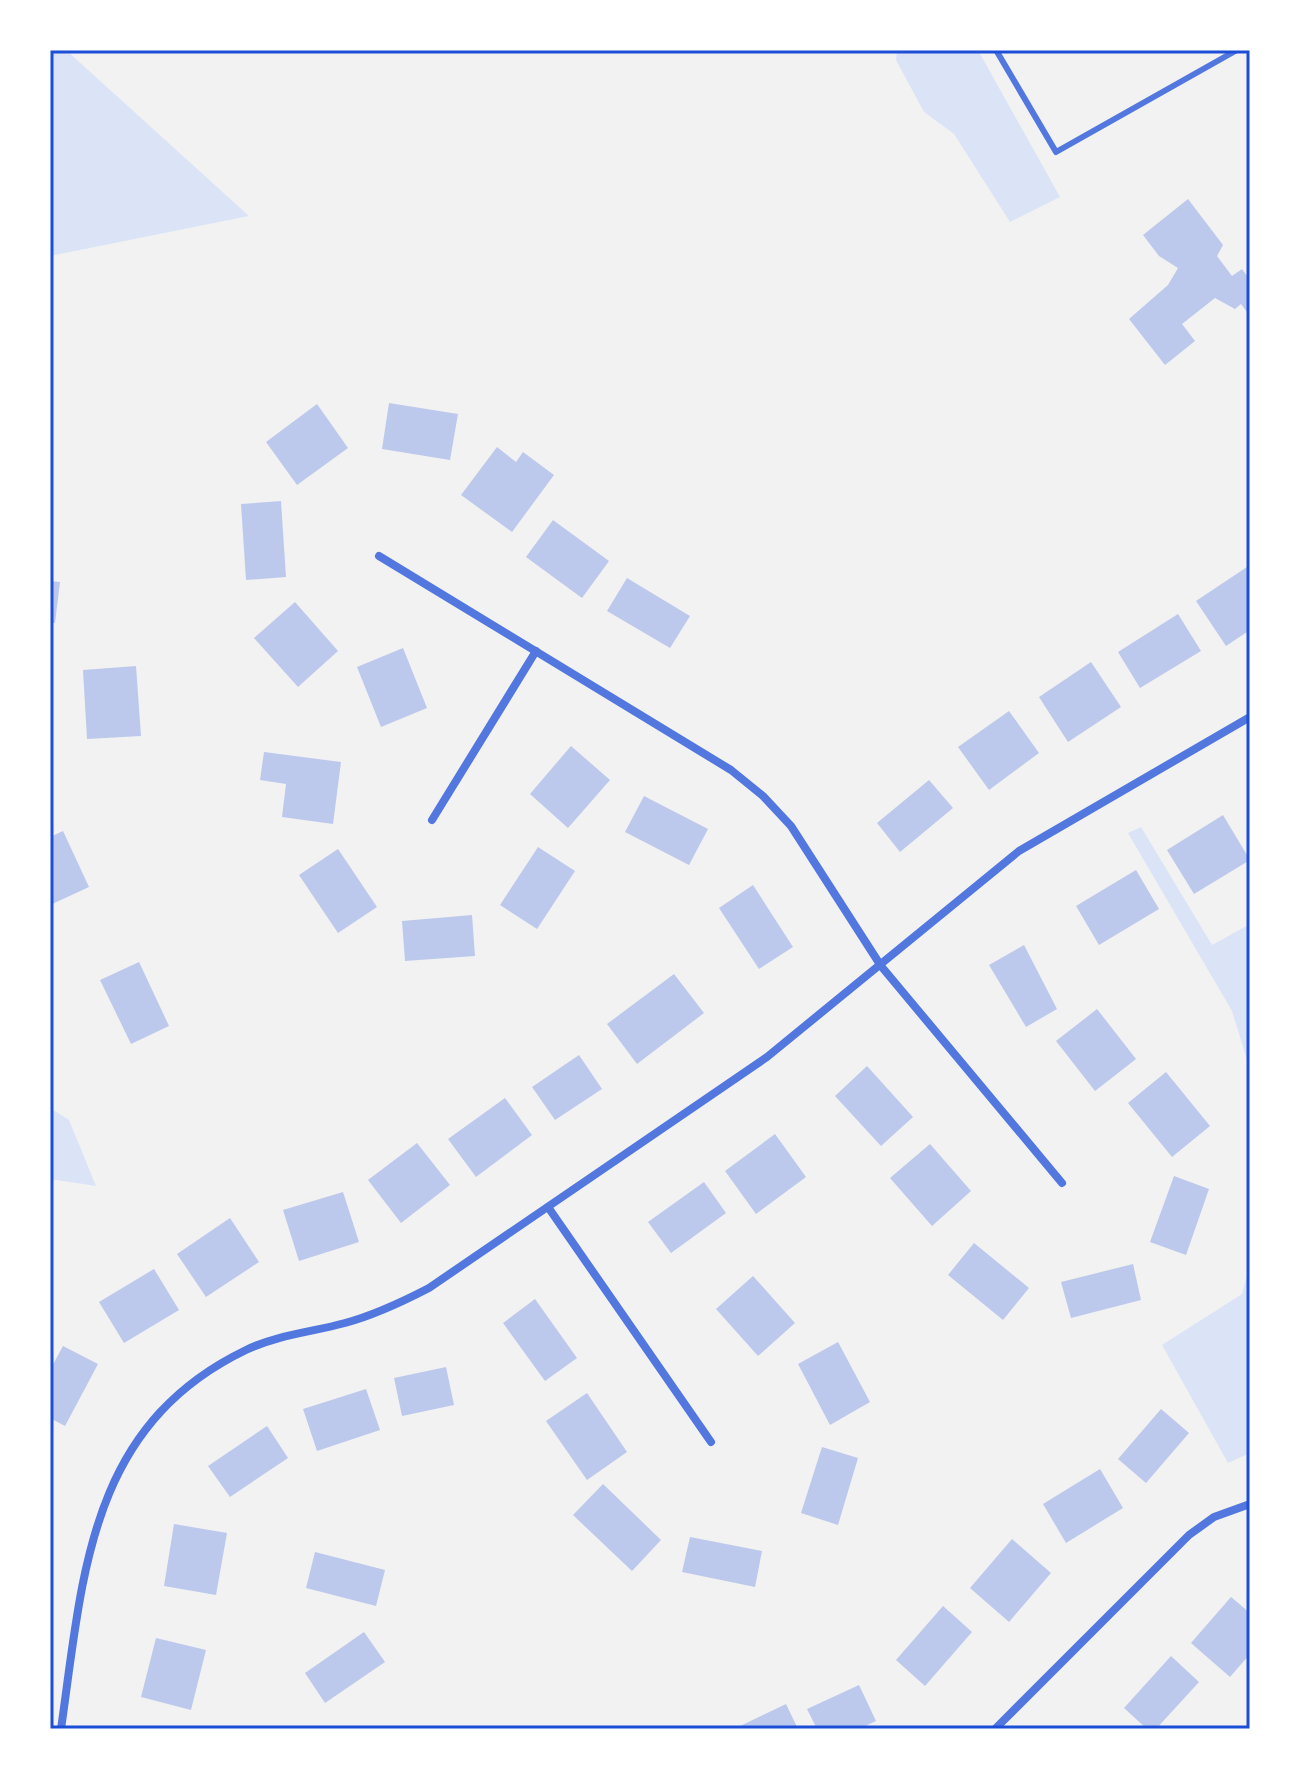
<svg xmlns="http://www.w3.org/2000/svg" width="1300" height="1779" font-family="'Titillium Web',sans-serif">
<rect width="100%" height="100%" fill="#f2f2f2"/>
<!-- green -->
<g fill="#dbe4f7">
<polygon points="50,50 66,50 249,216 50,256"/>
<polygon points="897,50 978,50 1060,197 1010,222 954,134 924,112 896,60"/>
<polygon points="1141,827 1212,945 1250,924 1250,1070 1232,1011 1128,833"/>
<polygon points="50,1108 69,1120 96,1186 50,1179"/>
<polygon points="1250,1265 1250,1453 1228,1463 1162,1345 1242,1294"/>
</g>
<!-- building -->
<g fill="#bdc9ec">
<polygon points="1188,199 1223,245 1217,256 1232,276 1242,269 1250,280 1250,316 1241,304 1235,309 1215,298 1182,324 1195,341 1165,365 1129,319 1168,285 1178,268 1159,256 1143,235"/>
<polygon points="389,403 458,414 450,460 382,449"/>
<polygon points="317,404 348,448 297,485 266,442"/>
<polygon points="497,447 516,462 523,452 554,475 512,532 461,495"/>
<polygon points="281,501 286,577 246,580 241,504"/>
<polygon points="553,520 609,561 582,598 526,557"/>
<polygon points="1250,565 1250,630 1226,646 1196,601"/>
<polygon points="627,578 690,616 670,648 607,611"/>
<polygon points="50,581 60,582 55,623 50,622"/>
<polygon points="295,602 338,651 298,687 254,638"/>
<polygon points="1178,614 1201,651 1140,688 1118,652"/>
<polygon points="403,648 427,708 381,727 357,667"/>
<polygon points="1091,662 1121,707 1068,742 1039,697"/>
<polygon points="136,666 141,736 87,739 83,670"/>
<polygon points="1009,711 1039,753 989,790 958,747"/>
<polygon points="571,746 610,780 568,828 530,794"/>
<polygon points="264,752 341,762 333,824 282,817 286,784 260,780"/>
<polygon points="929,780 953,808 900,852 877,823"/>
<polygon points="644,796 708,829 689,865 625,832"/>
<polygon points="1223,815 1250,860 1194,894 1167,850"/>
<polygon points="63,831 89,887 50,905 50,837"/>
<polygon points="538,847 575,871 537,929 500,905"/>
<polygon points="338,849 377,907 338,933 299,875"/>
<polygon points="1136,870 1159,909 1099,945 1076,906"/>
<polygon points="753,885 793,947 759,969 719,908"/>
<polygon points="472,915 475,956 405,961 402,921"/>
<polygon points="1024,945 1057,1009 1026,1027 989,965"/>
<polygon points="139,962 169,1026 131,1044 100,980"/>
<polygon points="674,974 704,1013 637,1064 607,1024"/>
<polygon points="1097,1009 1136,1059 1095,1091 1056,1041"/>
<polygon points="579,1055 602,1089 555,1120 532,1087"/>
<polygon points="867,1066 913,1117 881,1146 835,1096"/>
<polygon points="1166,1072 1210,1126 1172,1157 1128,1103"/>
<polygon points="505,1098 532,1135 476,1177 448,1139"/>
<polygon points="775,1134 806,1177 756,1214 725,1171"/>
<polygon points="417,1143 450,1185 401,1223 368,1180"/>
<polygon points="930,1144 971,1191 932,1226 890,1178"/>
<polygon points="1174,1176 1209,1189 1186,1255 1150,1242"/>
<polygon points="704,1182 726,1213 671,1253 648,1222"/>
<polygon points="343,1192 359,1242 299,1261 283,1210"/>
<polygon points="230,1218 259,1262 206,1297 177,1254"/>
<polygon points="974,1243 1029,1288 1003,1320 948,1275"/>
<polygon points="1133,1264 1141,1300 1071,1318 1061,1282"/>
<polygon points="154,1269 179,1310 124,1343 99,1302"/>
<polygon points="753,1276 795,1323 758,1356 716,1309"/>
<polygon points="535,1299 577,1358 545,1381 503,1323"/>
<polygon points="838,1342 870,1402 830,1425 798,1364"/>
<polygon points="63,1346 98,1364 65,1426 50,1418 50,1370"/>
<polygon points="446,1367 454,1405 402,1416 394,1378"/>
<polygon points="366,1389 380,1430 317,1451 303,1409"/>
<polygon points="587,1393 627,1452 587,1480 546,1421"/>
<polygon points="1161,1409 1189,1433 1146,1483 1118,1459"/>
<polygon points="267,1426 288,1458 230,1497 208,1466"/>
<polygon points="822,1447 858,1458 838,1525 801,1513"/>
<polygon points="1100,1469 1123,1508 1066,1543 1043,1504"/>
<polygon points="603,1484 661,1540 632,1571 573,1515"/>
<polygon points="174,1524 227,1533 216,1595 164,1586"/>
<polygon points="690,1537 762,1551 755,1587 682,1572"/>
<polygon points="1012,1539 1051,1573 1009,1622 970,1588"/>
<polygon points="315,1552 385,1570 376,1606 306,1588"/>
<polygon points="1231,1597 1250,1613 1250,1654 1230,1677 1191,1643"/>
<polygon points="943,1606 972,1632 925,1686 896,1660"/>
<polygon points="364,1632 385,1662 325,1703 305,1673"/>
<polygon points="156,1638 206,1650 191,1710 141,1697"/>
<polygon points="1171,1656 1199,1682 1156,1729 1147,1729 1124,1708"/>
<polygon points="859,1685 876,1721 859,1729 817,1729 807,1709"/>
<polygon points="786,1704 798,1729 734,1729"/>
</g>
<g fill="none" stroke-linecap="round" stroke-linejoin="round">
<!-- service -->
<polyline stroke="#5277de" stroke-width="6" points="996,50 1056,152 1237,50"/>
<!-- minor -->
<g stroke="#5277de" stroke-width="8">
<polyline points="379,556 731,770 763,796 791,826 881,966 1062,1183"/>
<polyline points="432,820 536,651"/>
<polyline points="548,1207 711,1442"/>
<path d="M61,1729C83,1576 88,1426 246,1350C277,1335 312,1332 345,1323C375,1315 402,1302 429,1288L767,1057L1019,851L1250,717"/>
<polyline points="995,1729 1189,1535 1214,1517 1250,1504"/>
</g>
</g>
<!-- border -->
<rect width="1300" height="1779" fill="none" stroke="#ffffff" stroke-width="104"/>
<rect x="52" y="52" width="1196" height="1675" fill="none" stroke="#1d4ed8" stroke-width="3"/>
</svg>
